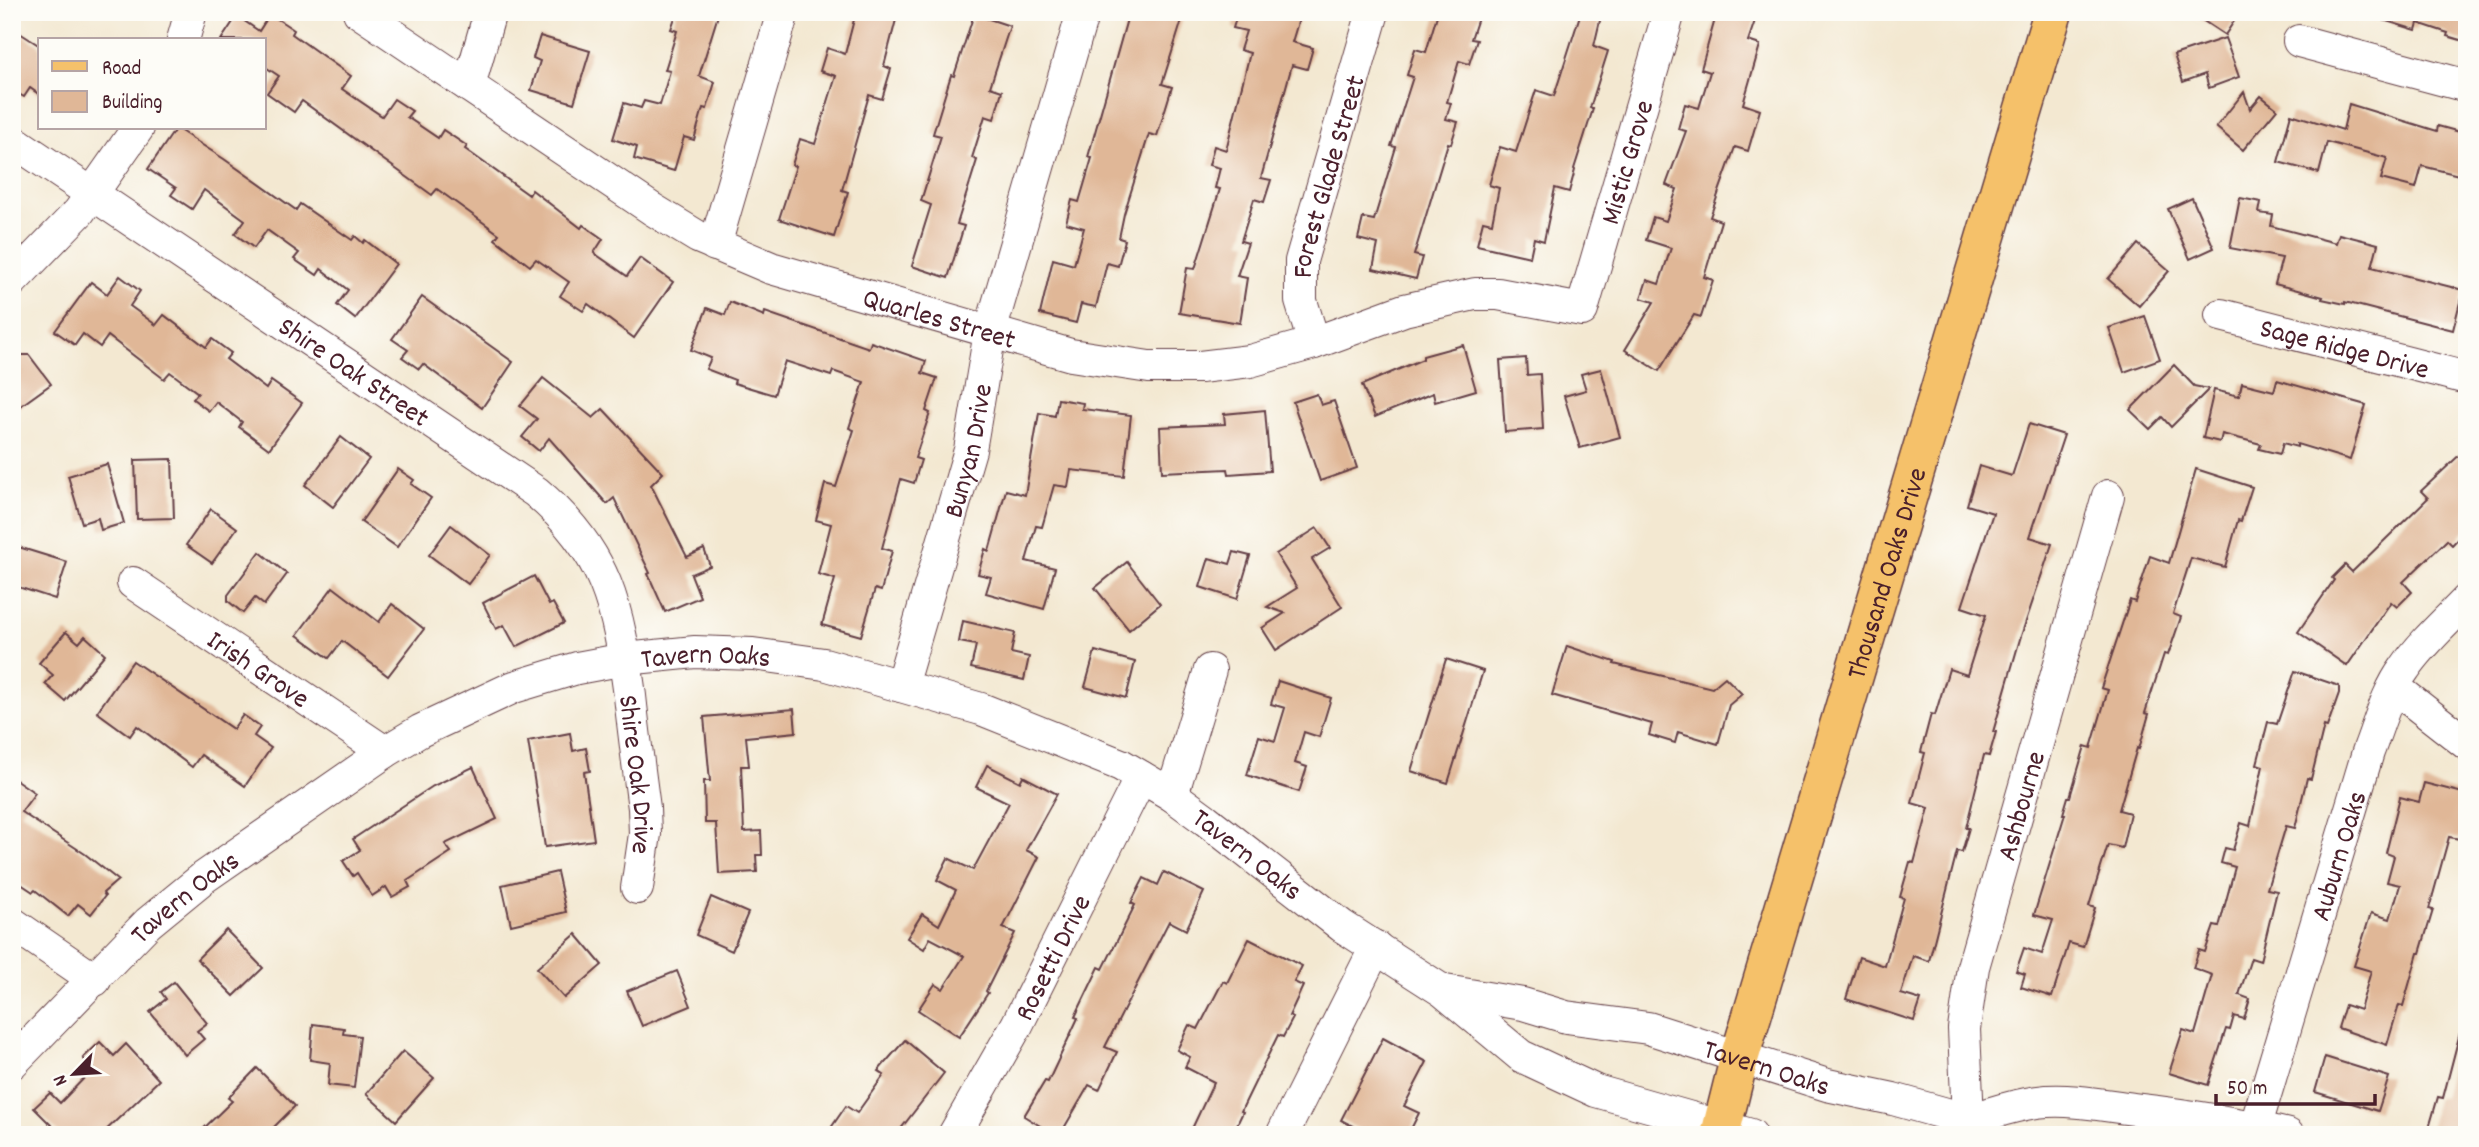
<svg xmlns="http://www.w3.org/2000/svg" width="2479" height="1147" font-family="Dekko,sans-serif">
<rect width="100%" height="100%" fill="#fdfcf7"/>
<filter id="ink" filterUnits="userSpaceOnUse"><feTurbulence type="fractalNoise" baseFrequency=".0143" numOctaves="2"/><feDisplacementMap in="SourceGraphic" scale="14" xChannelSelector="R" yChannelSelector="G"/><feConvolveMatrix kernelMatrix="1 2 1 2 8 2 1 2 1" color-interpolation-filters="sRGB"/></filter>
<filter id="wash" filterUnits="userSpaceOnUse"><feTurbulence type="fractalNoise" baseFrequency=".00686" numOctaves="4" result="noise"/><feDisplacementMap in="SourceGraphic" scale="28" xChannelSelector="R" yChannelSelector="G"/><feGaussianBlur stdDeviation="1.57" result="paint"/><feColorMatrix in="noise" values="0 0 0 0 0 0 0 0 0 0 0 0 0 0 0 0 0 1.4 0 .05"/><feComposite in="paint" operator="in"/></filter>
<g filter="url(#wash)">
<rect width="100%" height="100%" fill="#f3e8d1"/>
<g id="blocks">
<!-- building -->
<g fill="#e0b797">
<polygon points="677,12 719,12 699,76 715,82 707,109 703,108 694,140 684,137 674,171 634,159 637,147 613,139 624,103 641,108 644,101 660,105 670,71 665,70 677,31 671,29"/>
<polygon points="856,12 898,12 884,66 891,69 882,99 869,95 842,190 848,192 834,237 779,219 796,166 792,165 800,139 815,144 836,76 820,71 827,48 845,54"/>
<polygon points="1129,12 1168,12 1183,17 1162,84 1172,87 1157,136 1149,134 1124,214 1119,238 1125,240 1118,266 1107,263 1096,307 1081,304 1076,323 1040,314 1053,259 1074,265 1084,228 1066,223 1072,200 1079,202 1092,158 1088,157"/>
<polygon points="1238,12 1278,12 1299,19 1292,42 1313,48 1307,69 1292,65 1261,178 1271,180 1264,202 1254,199 1241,241 1248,243 1237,276 1247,278 1240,323 1179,313 1187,268 1195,269 1220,189 1215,188 1220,168 1209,165 1214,146 1226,150 1250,53 1240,50 1246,31 1233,28"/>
<polygon points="1438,12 1480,12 1471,39 1477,40 1469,64 1459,61 1447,102 1451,103 1446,119 1458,122 1451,144 1448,143 1414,255 1422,257 1416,279 1373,269 1378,244 1358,239 1363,218 1374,220 1396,147 1391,146 1413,77 1407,75 1415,49 1426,52"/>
<polygon points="1581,12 1602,12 1594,46 1608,51 1590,108 1593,109 1574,169 1575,170 1569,192 1555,188 1544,241 1534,238 1530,257 1477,245 1483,221 1492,223 1499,188 1489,185 1500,147 1516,152 1536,90 1554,96"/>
<polygon points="1717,12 1758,12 1748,41 1760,45 1743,104 1760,110 1748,151 1735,147 1710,217 1721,221 1704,277 1713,280 1701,317 1694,315 1659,371 1625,350 1654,302 1641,298 1647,280 1659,284 1671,248 1646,240 1653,217 1666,221 1677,189 1666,185 1686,131 1678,129 1685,104 1699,108 1710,72 1701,69"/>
<polygon points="2190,12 2240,12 2225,35"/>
<polygon points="2371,12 2467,12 2467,42 2447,36 2448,33 2418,23 2416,30 2370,16"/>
<polygon points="270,14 294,30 292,34 351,76 342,89 382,116 394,99 412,111 407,117 438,138 443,130 467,146 465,149 529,195 532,190 581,228 583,225 603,239 594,253 627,276 640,258 673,282 634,338 588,304 583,311 560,296 569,282 536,259 530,266 495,239 499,234 437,189 432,195 302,101 294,112 267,93 279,76 264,66 264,40 221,40 237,16 259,31"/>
<polygon points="974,14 1010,26 990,87 1002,91 994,119 985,116 972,158 977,160 957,224 964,226 948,278 912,266 931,205 921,201 941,136 933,134 951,75 954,76"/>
<polygon points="12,28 40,46 40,95 30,88 24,97 12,90"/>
<polygon points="540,36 590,51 574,103 531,90 540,61 533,58"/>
<polygon points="2225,38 2239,77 2209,88 2205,74 2183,82 2174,55"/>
<polygon points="2244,92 2250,109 2261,96 2277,109 2243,150 2216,127"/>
<polygon points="2349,104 2437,131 2438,126 2467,134 2467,177 2422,166 2416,188 2381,179 2387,158 2327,142 2319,173 2278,162 2291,114 2343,130"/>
<polygon points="176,128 224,159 296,210 300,204 352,240 355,236 363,243 365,240 396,264 355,319 337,305 348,290 321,269 317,275 294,259 299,253 267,230 254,248 235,234 245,220 204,190 192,209 171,195 176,188 148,169"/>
<polygon points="2192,198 2214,248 2190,259 2168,209"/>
<polygon points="2240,198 2261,202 2259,213 2273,215 2271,226 2336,243 2339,234 2378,244 2372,267 2463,290 2453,330 2345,302 2345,304 2322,299 2323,297 2275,284 2282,258 2230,248"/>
<polygon points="2138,244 2169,271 2139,306 2108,279"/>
<polygon points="120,276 140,291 130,306 156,325 164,315 206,347 212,339 231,353 226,359 266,389 271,381 302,403 269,449 239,427 242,422 216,402 209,411 193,399 198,393 170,372 164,379 108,336 100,347 83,334 75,345 55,331 91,282 107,294"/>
<polygon points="422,297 513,362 482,408 423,364 419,369 402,357 408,350 392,339"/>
<polygon points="730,302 764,316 765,312 869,348 871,342 926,361 922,373 937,378 926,411 930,413 915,458 921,460 914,483 901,479 882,548 892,551 881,591 875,589 861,636 822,625 835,579 818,574 831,524 816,520 825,484 836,487 854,430 849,428 864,382 833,371 831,376 785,361 774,395 734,383 735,380 706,369 711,358 691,350 707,308 725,315"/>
<polygon points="2145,316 2160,359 2124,372 2109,328"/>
<polygon points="1463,345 1476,390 1435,402 1433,393 1375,417 1362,385 1423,359 1423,356"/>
<polygon points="22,355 29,355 51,384 12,412 12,362"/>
<polygon points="1526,358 1527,375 1540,374 1543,429 1505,432 1500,360"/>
<polygon points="2174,365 2194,386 2209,389 2171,427 2162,417 2150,429 2130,410"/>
<polygon points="1601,369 1620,437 1580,448 1564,396 1586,390 1581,374"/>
<polygon points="543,378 593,418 603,409 663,473 651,485 687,557 704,549 710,566 691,574 700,597 665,612 648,574 650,573 614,498 607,504 549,438 539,451 522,437 537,419 520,406"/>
<polygon points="2277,380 2366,405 2350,460 2297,444 2297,447 2283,443 2280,454 2259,449 2261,444 2222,434 2220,442 2203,438 2214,390 2239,396 2242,383 2274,391"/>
<polygon points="1317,394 1321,405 1334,401 1357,468 1320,481 1293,402"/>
<polygon points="1058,399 1083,403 1082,409 1131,415 1124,476 1071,470 1068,487 1054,485 1042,527 1036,526 1026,561 1055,568 1044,609 986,593 991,577 978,574 985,549 989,551 1006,490 1025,495 1039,413 1055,416"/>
<polygon points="1265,410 1270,471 1229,474 1228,469 1162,472 1160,427 1225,424 1224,414"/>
<polygon points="2029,424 2064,435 2030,537 2052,544 2020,639 1993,732 1996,732 1989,756 1984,755 1966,828 1969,828 1962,852 1957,851 1929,961 1913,956 1901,994 1921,1000 1914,1021 1846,999 1859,957 1885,966 1904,898 1900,897 1910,862 1914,863 1929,808 1912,803 1925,753 1921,752 1931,714 1935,715 1949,669 1967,675 1986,615 1962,607 1993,513 1967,505 1979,466 2012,476"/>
<polygon points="341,437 369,459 333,507 305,485"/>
<polygon points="2467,448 2467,529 2452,545 2447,540 2403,582 2412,592 2397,607 2391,602 2347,666 2298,632 2334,580 2332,578 2345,565 2352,572 2428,498 2421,491"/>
<polygon points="172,459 174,518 137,519 135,460"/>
<polygon points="107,464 124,523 101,530 98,518 82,523 68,476"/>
<polygon points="398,469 414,480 411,484 431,498 397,547 361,522"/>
<polygon points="2196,469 2252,487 2241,521 2238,520 2225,567 2191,558 2173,614 2181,617 2168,655 2164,654 2145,713 2149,714 2139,749 2137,748 2119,810 2130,813 2122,848 2108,845 2089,906 2095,908 2083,947 2069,943 2052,997 2021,987 2025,974 2016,971 2024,948 2042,954 2053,920 2034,915 2065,814 2063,814 2068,797 2070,797 2085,746 2091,748 2108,690 2101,688 2130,600 2135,602 2150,556 2169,563"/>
<polygon points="211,509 237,528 212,563 186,545"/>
<polygon points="451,525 490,555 468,584 429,555"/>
<polygon points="1317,528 1330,548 1312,559 1342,607 1276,650 1262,628 1285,613 1267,607 1297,588 1276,554"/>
<polygon points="12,545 67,562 55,599 12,585"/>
<polygon points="260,552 287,574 264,605 255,598 243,613 228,601 228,595"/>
<polygon points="1234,552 1250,556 1237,599 1200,587 1209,558 1230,564"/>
<polygon points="1127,562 1160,604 1129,630 1095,588"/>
<polygon points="534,576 549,605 553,603 564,623 516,647 504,625 496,629 483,603"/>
<polygon points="333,587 379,622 392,604 424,629 388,676 342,641 329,658 297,635"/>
<polygon points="963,621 1015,633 1011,653 1029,657 1024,680 971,668 976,645 959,642"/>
<polygon points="66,632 79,643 85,636 105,654 65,701 45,684 53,675 39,663"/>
<polygon points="1567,646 1615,662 1614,664 1712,688 1725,677 1742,694 1729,705 1718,744 1678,732 1675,743 1649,735 1652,724 1552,695"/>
<polygon points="1095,651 1135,662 1126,698 1085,687"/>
<polygon points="1446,659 1483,671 1448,783 1411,771"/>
<polygon points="133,661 233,729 243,715 260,727 254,736 271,748 245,786 201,755 192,767 137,726 130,736 97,712"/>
<polygon points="2295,671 2339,686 2339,693 2327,727 2324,726 2311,779 2307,778 2295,828 2286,826 2267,889 2277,891 2260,961 2251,958 2239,995 2250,999 2244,1019 2234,1016 2230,1030 2226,1029 2208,1085 2169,1073 2183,1030 2195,1034 2212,975 2193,968 2199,950 2205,952 2214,926 2219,927 2235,867 2221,863 2225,848 2233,850 2241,823 2250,826 2263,766 2257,764 2268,722 2277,724"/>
<polygon points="1278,681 1331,698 1319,737 1304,732 1295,763 1307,767 1299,792 1247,775 1259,736 1275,741 1285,708 1271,704"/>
<polygon points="794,709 796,732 746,737 749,766 741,766 744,832 761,831 762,855 756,855 757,872 719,874 716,823 705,823 704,781 710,781 704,717"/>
<polygon points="570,733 573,751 586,748 590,771 584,772 594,840 545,847 528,741"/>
<polygon points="987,765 1020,782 1023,776 1057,794 1026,850 1039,857 1003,928 1015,933 986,991 988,993 959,1037 918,1010 935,984 943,989 964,956 930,938 924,949 907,938 922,914 939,925 956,890 937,880 948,858 973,870 1009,803 976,787"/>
<polygon points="473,767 497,819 445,844 451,852 407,881 410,887 392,897 386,887 372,896 357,873 353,876 343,861 360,850 353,839 433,786"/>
<polygon points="12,777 35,793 21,812 85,854 118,880 103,893 105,896 91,914 78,904 68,916 35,890 33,892 12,878"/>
<polygon points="2424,783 2467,794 2467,811 2460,839 2449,837 2429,909 2433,910 2420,953 2418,953 2403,1006 2399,1005 2387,1045 2338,1028 2345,1005 2360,1010 2371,971 2354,966 2371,913 2390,919 2400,885 2387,882 2394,856 2386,853 2400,797 2419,802"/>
<polygon points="557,872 566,912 511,925 502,885"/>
<polygon points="1164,872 1204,892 1186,930 1169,921 1105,1047 1117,1052 1099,1090 1089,1085 1060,1135 1055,1135 1024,1116 1045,1081 1048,1082 1078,1018 1075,1017 1099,967 1103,969 1135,905 1131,903 1144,878 1158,885"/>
<polygon points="711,897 748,913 732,951 696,935"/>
<polygon points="226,930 263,968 234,996 197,959"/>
<polygon points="576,934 602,965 564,998 537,968"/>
<polygon points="1249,939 1302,966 1294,982 1303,986 1289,1016 1293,1018 1283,1037 1278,1035 1241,1111 1243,1112 1232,1135 1189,1135 1214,1082 1185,1067 1190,1057 1177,1050 1189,1025 1198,1029 1223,981 1227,983"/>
<polygon points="677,971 691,1006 642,1026 627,991"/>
<polygon points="174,982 207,1023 197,1031 204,1039 185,1055 150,1012 166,999 161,992"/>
<polygon points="313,1024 344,1028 343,1034 360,1036 354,1088 328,1085 330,1063 310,1060"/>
<polygon points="2461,1029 2467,1030 2467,1135 2427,1135 2438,1097 2443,1098"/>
<polygon points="1383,1038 1427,1062 1404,1106 1419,1113 1408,1135 1370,1135 1341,1120"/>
<polygon points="905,1040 944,1073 896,1135 826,1135 846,1106 857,1113 884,1075 878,1071"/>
<polygon points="100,1042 114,1056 126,1044 159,1080 101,1135 61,1135 34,1108 50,1093 60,1103 93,1069 83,1058"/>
<polygon points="403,1051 434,1078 396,1121 366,1094"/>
<polygon points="2325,1057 2389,1077 2378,1111 2315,1092"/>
<polygon points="257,1068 295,1106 266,1135 197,1135 232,1101 228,1098"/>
</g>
</g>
</g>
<g filter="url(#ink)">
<use href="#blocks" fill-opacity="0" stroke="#633d44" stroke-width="2"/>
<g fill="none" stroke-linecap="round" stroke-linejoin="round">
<!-- minor casing -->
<g stroke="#633d44" stroke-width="34">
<g id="minor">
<path id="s1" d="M359,12L652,209L698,237L771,268L1071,355L1149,367H1200L1250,361L1314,343L1404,310L1475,294H1498L1582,310L1669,12"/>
<polyline points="183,40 191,12"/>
<polyline points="2299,41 2467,86"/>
<polyline points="469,86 490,12"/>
<path id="s2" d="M12,140L536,492C607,552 618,607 630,696C634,733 639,771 644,808L645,834L637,888"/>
<polyline points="715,245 783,12"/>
<polyline points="12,281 79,212 138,128"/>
<path id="s3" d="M2221,315L2467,378"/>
<path id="s4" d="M1314,343L1301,301V261L1373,12"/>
<path id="s5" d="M133,583L385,752"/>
<path id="s6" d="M901,686L970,450L990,332L1083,12"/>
<polyline points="2394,687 2467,744"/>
<polyline points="1172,795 1210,670"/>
<polyline points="12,923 95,980"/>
<path id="s7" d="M1445,991L1523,1004L1566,1017L1648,1028L1827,1085L1893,1099L1968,1120"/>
<path id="s8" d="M12,1063L148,923L203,878L385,752L420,731L514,687L577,668L625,659L695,652L753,654L824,664L981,709L1121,765L1172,795L1206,820L1342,926L1443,991L1521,1056L1596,1091L1751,1135"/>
<path id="s9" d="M1968,1120L1964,1029L1973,967L2108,496"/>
<path d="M1951,1131C1972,1117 2012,1106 2037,1102C2067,1098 2104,1105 2134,1109C2186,1115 2237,1122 2288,1135"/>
<path id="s10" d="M954,1135L1017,1025L1141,777"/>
<polyline points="1282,1135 1376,947"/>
<path id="s11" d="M2253,1135L2368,752C2379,724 2387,692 2405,668C2422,643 2446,622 2467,600"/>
</g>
</g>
<!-- major casing -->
<g stroke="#633d44" stroke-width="41">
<g id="major">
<path id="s12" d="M1720,1135L1739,1059L2053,12"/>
</g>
</g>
<!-- minor -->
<use href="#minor" stroke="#fff" stroke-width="32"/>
<!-- major -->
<use href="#major" stroke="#f5c16b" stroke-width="38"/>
</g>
</g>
<g text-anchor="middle" stroke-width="6" stroke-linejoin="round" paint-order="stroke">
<!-- street labels -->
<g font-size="28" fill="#4a1f2b" stroke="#fdfcf7">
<text dy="10" stroke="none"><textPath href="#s1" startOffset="1477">Mistic Grove</textPath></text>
<text dy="10" stroke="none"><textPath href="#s4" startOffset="172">Forest Glade Street</textPath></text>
<text dy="10" stroke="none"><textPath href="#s1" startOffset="662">Quarles Street</textPath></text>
<text dy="10" stroke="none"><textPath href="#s3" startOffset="128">Sage Ridge Drive</textPath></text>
<text dy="10" stroke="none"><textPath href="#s2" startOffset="413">Shire Oak Street</textPath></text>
<text dy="10" stroke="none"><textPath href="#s6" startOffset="245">Bunyan Drive</textPath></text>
<text dy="10" stroke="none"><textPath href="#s12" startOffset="586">Thousand Oaks Drive</textPath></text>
<text dy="10" stroke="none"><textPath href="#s8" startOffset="828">Tavern Oaks</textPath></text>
<text dy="10" stroke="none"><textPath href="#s5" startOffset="152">Irish Grove</textPath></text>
<text dy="10" stroke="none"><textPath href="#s2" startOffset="942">Shire Oak Drive</textPath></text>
<text dy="10" stroke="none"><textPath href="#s9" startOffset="322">Ashbourne</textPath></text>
<text dy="10" stroke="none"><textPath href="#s8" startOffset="1416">Tavern Oaks</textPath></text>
<text dy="10" stroke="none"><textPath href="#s11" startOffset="292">Auburn Oaks</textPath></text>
<text dy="10" stroke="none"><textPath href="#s8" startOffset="240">Tavern Oaks</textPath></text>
<text dy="10" stroke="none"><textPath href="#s10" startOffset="203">Rosetti Drive</textPath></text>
<text dy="10" stroke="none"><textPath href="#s7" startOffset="332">Tavern Oaks</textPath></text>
</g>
</g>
<!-- margin -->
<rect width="2479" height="1147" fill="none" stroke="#fdfcf7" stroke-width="42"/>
<!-- legend -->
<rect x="38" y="38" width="228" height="91" fill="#fdfcf7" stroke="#b5a4a5" stroke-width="2"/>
<rect x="52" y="61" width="35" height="10" fill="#f5c16b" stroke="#b5a4a5" stroke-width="2"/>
<text x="102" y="74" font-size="21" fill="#4a1f2b">Road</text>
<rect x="52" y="91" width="35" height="21" fill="#e0b797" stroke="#b5a4a5" stroke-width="2"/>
<text x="102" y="108" font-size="21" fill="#4a1f2b">Building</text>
<!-- north arrow -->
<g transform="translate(74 1074) rotate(245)" stroke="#fdfcf7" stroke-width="5" paint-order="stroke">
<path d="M0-5L12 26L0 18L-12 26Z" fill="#4a1f2b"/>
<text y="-10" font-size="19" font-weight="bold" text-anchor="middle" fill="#4a1f2b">N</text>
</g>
<!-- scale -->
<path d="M2216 1094v10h159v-10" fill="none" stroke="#4a1f2b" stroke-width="3.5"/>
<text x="2227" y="1094" font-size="21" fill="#4a1f2b" stroke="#fdfcf7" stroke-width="5" paint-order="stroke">50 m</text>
</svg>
